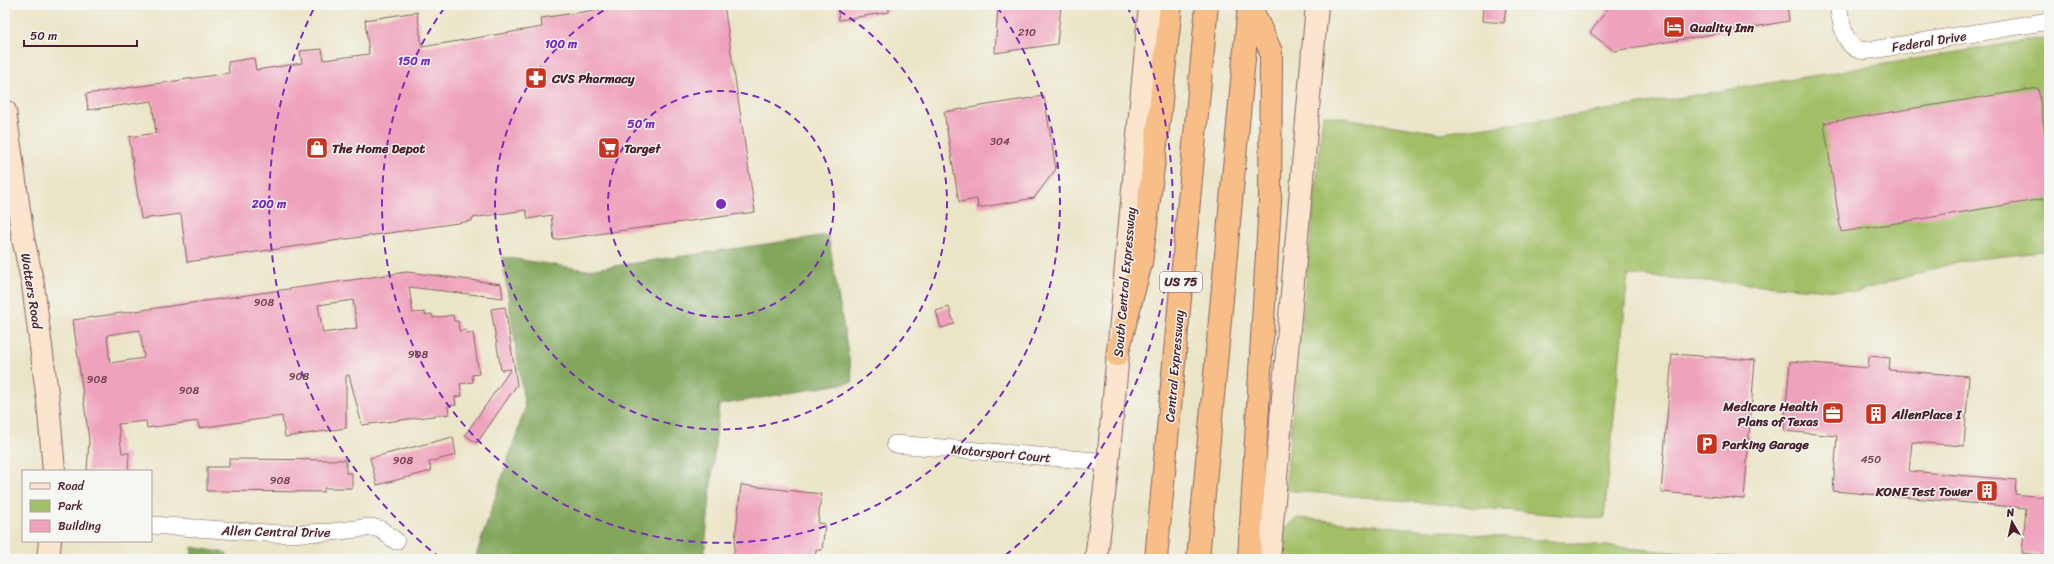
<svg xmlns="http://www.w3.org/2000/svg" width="2054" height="564" font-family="Sriracha,sans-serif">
<rect width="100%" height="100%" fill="#f6f6f2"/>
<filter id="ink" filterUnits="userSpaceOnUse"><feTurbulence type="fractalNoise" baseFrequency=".025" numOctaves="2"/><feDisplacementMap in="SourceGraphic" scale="8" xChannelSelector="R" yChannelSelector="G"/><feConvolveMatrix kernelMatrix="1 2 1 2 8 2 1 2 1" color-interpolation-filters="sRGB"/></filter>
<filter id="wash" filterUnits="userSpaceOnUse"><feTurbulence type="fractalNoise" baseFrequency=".012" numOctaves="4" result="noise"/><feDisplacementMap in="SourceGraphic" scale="16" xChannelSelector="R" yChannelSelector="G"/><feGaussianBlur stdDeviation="0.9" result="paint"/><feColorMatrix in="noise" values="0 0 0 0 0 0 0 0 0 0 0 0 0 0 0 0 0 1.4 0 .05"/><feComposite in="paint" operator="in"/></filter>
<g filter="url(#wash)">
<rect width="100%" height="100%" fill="#ebe5c8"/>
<!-- green -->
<g fill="#a2bf67" stroke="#766f49">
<polygon points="2049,37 2049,251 1960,261 1856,292 1628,275 1604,519 1285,490 1323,115 1441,133 1562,117"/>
<path d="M1298,518L1748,559H1278C1281,536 1276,530 1298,518Z"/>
</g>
<!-- forest -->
<g fill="#81a65c" stroke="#666244">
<polygon points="828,235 853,382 719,405 704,559 475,559 525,408 502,257 587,270"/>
<polygon points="192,547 227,553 227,559 191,559"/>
</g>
<g id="blocks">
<!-- building -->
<g fill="#efa2bc" fill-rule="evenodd">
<polygon points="610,5 724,5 755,212 554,240 551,215 528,219 526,210 472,218 472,221 187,262 181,214 141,219 129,137 156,133 152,101 88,110 86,94 229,73 228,62 254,58 256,70 302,63 300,51 322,49 324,60 369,54 365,20 417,12 422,47 542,27 541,18 610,8"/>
<polygon points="837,5 889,5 889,12 839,20"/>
<polygon points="998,5 1061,5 1057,44 995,53"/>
<polygon points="1483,5 1506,5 1504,23 1482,21"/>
<polygon points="1610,5 1787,5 1789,21 1614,51 1590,33"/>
<polygon points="2038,88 2049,157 2049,198 1841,232 1824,123"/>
<polygon points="1044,96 1056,169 1034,198 978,208 977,199 959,202 944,112"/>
<path d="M407,272L501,284L503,298L409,287L413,313L425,312V315L432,314L433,318L453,315L454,321H458L459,331L466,330L467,333H473L479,374L472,375L473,382L460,384L462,396L455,397L456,405L448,406L449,414L362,425L349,375L346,376V428L285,437L282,416L199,428L198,421L147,428L146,421L118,424L122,453H129L128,471H87L89,440L73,320ZM353,300L357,328L323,333L318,305ZM140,330L144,358L110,363L107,335Z"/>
<polygon points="505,307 517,385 477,443 465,435 511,369 501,370 491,309"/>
<polygon points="949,307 954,324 941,328 936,311"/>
<polygon points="1672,354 1755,360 1744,499 1661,492"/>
<polygon points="1869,356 1890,358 1889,370 1969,376 1964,446 1912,442 1909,471 2016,480 2015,494 2049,498 2049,556 2022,553 2026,508 1833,491 1837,436 1784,431 1790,361 1868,368"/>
<polygon points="453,437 456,455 429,462 431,471 377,485 370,458"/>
<polygon points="229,459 346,460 346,473 352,473 352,488 324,488 324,492 207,491 207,467 229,467"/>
<polygon points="741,485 821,494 818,523 825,524 822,550 816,550 815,559 733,559"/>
</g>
</g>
</g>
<g filter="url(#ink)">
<use href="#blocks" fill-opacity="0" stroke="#826462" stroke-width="1"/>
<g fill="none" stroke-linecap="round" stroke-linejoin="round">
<!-- street casing -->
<g stroke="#826462" stroke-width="18">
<g id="street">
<path d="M1838,5C1841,19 1843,45 1859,50C1863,51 1868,50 1872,50L2049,21"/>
<polyline points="895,444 1108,462"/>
<polyline points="151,525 282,534 332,532 371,527 380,529 396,541"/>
</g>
</g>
<!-- secondary casing -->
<g stroke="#826462" stroke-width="24">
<g id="secondary">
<polyline points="5,111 23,238 33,285 48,401 54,471"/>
<polyline points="48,559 50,541"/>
<polyline points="1096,559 1108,462 1150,5"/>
<polyline points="1269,559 1317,5"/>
</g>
</g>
<!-- highway casing -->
<g stroke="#826462" stroke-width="24">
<g id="highway">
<polyline points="1117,355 1141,263 1159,120 1171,5"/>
<polyline points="1156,559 1207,5"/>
<polyline points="1198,559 1249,5"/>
<polyline points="1249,559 1270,202 1271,52 1250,5"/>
</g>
</g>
<!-- street -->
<use href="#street" stroke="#fff" stroke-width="17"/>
<!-- secondary -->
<use href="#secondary" stroke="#fce5cf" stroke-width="22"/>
<!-- highway -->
<use href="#highway" stroke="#f7be87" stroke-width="22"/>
</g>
</g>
<!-- distance rings -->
<g fill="none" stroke="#7b2cbf" stroke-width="2" stroke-dasharray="7 5">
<circle cx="721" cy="204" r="113"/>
<path d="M829 5A226 226 0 1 1 613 5"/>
<path d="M997 7A339 339 0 1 1 445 7"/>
<path d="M440 558A452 452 0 0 1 315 6M1127 6A452 452 0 0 1 1002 558"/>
</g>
<!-- icons -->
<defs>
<g id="hotel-square" transform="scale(1.15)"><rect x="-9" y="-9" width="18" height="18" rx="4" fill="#c8321e" stroke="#f6f6f2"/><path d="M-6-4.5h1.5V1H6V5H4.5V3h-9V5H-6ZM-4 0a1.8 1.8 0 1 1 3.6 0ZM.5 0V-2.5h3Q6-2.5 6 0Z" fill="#fff"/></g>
<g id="pharmacy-square" transform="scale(1.15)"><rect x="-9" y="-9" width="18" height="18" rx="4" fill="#c8321e" stroke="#f6f6f2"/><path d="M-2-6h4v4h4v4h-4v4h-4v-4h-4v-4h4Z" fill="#fff"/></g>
<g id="shop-square" transform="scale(1.15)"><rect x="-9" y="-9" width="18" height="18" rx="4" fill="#c8321e" stroke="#f6f6f2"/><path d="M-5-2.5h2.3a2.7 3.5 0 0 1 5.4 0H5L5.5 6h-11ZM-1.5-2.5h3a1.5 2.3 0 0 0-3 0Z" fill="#fff"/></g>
<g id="supermarket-square" transform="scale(1.15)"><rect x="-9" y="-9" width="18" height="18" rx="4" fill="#c8321e" stroke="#f6f6f2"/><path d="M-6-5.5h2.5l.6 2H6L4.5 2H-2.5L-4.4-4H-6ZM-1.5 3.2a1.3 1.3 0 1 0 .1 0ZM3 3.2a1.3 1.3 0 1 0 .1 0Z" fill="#fff"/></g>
<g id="office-square" transform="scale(1.15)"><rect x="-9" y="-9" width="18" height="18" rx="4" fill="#c8321e" stroke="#f6f6f2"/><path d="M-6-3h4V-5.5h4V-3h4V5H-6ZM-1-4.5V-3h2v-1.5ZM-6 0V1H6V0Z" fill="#fff"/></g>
<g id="building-square" transform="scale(1.15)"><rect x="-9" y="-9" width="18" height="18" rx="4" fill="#c8321e" stroke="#f6f6f2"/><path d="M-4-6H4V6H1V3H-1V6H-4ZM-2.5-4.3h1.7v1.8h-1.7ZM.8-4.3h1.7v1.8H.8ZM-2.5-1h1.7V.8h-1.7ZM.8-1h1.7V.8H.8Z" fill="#fff"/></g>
<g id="parking-square" transform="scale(1.15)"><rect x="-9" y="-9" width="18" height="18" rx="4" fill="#c8321e" stroke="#f6f6f2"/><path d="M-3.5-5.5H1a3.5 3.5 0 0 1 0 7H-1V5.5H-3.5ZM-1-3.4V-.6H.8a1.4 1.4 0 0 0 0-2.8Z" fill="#fff"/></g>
</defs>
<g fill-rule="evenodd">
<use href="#hotel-square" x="1674" y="27"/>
<use href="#pharmacy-square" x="536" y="78"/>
<use href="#shop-square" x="317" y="148"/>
<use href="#supermarket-square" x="609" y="148"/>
<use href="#office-square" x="1833" y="413"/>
<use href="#building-square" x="1876" y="414"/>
<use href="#parking-square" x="1707" y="444"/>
<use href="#building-square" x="1987" y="491"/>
</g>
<g text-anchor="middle" stroke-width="3" stroke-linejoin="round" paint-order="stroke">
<!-- number labels -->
<g font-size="11" fill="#73404f">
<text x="1027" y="36">210</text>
<text x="1000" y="145">304</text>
<text x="264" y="306">908</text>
<text x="418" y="358">908</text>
<text x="299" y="380">908</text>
<text x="97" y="383">908</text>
<text x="189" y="394">908</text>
<text x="1871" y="463">450</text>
<text x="403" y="464">908</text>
<text x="280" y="484">908</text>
</g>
<!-- shield labels -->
<rect fill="#f6f6f2" stroke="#7e6067" stroke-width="1" x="1160" y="272" width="42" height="20" rx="3"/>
<g font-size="12" font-weight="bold" fill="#4a1f2b">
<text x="1181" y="286">US 75</text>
</g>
<!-- poi labels -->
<g font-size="13" font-weight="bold" fill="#4a1f2b" stroke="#f6f6f2" text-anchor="start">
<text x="1690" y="32">Quality Inn</text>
<text x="552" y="83">CVS Pharmacy</text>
<text x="332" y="153">The Home Depot</text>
<text x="624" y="153">Target</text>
<text x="1818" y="411" text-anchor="end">Medicare Health<tspan x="1818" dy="15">Plans of Texas</tspan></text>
<text x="1892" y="419">AllenPlace I</text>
<text x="1722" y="449">Parking Garage</text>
<text x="1972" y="496" text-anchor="end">KONE Test Tower</text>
</g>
<!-- street labels -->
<g font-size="13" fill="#4a1f2b" stroke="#f6f6f2">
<text transform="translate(1929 41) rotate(-9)" y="5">Federal Drive</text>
<text transform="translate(1124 282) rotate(-85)" y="5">South Central Expressway</text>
<text transform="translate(32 291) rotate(81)" y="5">Watters Road</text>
<text transform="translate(1174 366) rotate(-85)" y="5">Central Expressway</text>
<text transform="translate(1001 453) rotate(5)" y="5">Motorsport Court</text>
<text transform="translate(276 531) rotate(1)" y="5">Allen Central Drive</text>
</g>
</g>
<circle cx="721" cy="204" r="6" fill="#7b2cbf" stroke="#f6f6f2" stroke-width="2"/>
<g font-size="12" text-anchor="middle" font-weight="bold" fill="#7b2cbf" stroke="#f6f6f2" stroke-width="3" stroke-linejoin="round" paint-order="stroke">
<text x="561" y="48">100 m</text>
<text x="414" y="65">150 m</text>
<text x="641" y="128">50 m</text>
<text x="269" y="208">200 m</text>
</g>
<!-- margin -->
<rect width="2054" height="564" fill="none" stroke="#f6f6f2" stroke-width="20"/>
<!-- legend -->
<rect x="22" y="470" width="130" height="72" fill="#f6f6f2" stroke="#b1a0a2"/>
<rect x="30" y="483" width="20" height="6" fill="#fce5cf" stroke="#b1a0a2"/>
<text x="58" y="490" font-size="12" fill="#4a1f2b">Road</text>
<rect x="30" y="500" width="20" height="12" fill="#a2bf67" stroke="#b1a0a2"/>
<text x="58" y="510" font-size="12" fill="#4a1f2b">Park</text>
<rect x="30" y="520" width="20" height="12" fill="#efa2bc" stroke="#b1a0a2"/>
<text x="58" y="530" font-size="12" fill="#4a1f2b">Building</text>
<!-- north arrow -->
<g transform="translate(2012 522) rotate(351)" stroke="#f6f6f2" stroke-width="3" paint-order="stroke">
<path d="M0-3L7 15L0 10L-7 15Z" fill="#4a1f2b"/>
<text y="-6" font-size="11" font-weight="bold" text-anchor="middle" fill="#4a1f2b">N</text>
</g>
<!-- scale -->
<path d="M24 40v6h113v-6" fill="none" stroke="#4a1f2b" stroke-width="2"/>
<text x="30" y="40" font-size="12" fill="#4a1f2b" stroke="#f6f6f2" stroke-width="3" paint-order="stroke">50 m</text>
</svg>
